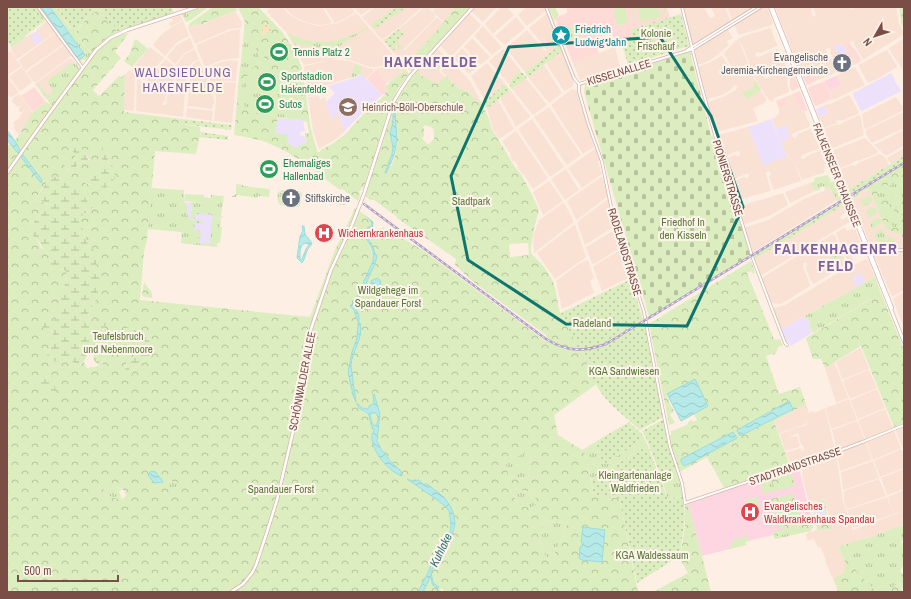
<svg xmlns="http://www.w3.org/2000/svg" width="911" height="599" font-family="'Archivo Narrow',sans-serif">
<defs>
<pattern id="grass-tufts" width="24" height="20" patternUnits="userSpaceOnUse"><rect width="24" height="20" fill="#dceec0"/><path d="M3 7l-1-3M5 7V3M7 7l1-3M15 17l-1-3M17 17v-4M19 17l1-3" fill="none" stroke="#b7c39e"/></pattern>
<pattern id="forest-crowns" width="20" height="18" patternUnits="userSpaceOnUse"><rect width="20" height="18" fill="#dceec0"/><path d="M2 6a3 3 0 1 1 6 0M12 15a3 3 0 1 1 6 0" fill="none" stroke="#b7c39e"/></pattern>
<pattern id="wetland-marsh" width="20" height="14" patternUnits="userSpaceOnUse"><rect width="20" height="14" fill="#dceec0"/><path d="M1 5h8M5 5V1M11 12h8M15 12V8" fill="none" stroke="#b7c39e"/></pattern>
<pattern id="sand-dots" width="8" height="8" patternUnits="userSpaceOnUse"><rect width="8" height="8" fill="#ffe3bd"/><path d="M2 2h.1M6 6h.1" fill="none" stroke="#dec4a4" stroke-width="1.8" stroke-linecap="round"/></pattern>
<pattern id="cemetery-stones" width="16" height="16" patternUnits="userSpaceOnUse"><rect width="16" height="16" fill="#dceec0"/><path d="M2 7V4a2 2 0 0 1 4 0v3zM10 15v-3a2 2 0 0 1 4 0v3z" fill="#b7c39e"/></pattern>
<pattern id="garden-dots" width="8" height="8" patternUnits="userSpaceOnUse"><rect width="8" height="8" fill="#dceec0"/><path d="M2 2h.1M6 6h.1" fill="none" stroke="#b7c39e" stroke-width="1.8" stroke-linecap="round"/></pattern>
<pattern id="water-waves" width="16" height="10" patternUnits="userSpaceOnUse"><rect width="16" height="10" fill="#b6eae8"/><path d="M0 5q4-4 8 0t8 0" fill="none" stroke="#a0cac8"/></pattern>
</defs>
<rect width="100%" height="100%" fill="#feefe4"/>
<!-- residential -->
<g fill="#f9e2d4">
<polygon points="273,7 282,7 290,15 297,19 309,24 319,26 338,23 346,19 356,13 394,56 395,58 385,65 376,67 370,67 350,60 340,58 304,65 287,33 267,12 267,11"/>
<polygon points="284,7 322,7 332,23 321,25 308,23 293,16"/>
<polygon points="324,7 351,7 355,12 344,19 335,23"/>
<polygon points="353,7 373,7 361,15"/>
<polygon points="375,7 422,7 402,25 382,40 362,17"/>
<polygon points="424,7 428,7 435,15 435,18 404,49 405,50 436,18 438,18 450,30 411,72 383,41 386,38 405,24"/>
<polygon points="436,7 472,7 451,29 433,12 433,10"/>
<polygon points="475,7 497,7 483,22 471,11"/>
<polygon points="501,7 507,7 514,15 493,34 485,24"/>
<polygon points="526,7 545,7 546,11 527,26 518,15"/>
<polygon points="683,7 704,7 710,18 715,16 711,7 725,7 731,22 694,45 692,44"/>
<polygon points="727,7 755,7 733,20 732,20"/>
<polygon points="764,7 767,7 773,23 772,25 739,35 738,34 735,26 735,24"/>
<polygon points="775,7 811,7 812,15 814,17 816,15 814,11 814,7 849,7 853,9 857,7 896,7 899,23 904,34 903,35 864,59 863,59 855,46 854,42 851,41 849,43 857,52 861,61 842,71 840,70 830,53 831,49 827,48 826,51 838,71 837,72 816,81 812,73 803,71 801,72"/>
<polygon points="235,11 241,21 242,25 241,28 230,29 195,44 188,28 197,24 198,26"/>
<polygon points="469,13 481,25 451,57 440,45"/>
<polygon points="547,13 560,45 525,72 506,48 527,30 545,51 547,50 529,28"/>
<polygon points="180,15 183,20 171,27 169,23 173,21 172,18"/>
<polygon points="516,17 525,28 504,45 495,36"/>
<polygon points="47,21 54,31 54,33 19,58 16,59 12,52 11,48 29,35 37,31 36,30"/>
<polygon points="183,21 189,36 177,42 165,56 153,45 162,34 169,29"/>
<polygon points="483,26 502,47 492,55 474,36"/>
<polygon points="770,28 771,29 777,45 777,46 761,53 756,52 755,55 758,57 778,49 779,49 786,67 786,68 769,75 765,74 763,77 765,78 767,78 787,70 788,71 789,74 787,83 789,91 789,92 775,98 772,102 769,100 760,88 752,71 743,47 741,44 737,40 741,37"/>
<polygon points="240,29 239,58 222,60 205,67 196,45 229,31"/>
<polygon points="727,29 733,38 727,41 729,45 721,52 712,59 702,64 698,64 695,50 696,49"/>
<polygon points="55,33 56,34 63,43 62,45 25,71 19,61 19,60"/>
<polygon points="190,38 194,48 185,53 175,64 167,57 177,45"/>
<polygon points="472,38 490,57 480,65 464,47"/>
<polygon points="904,38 904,72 889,49 889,48"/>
<polygon points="736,40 739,42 741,46 758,87 767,100 763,104 753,108 758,121 717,132 716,131 708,103 709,102 725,96 736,90 737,87 736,86 734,85 731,90 722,95 708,99 707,99 699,68 700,66 711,62 721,56 722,56 732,71 735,71 735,68 731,66 724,54 724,53"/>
<polygon points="64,45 71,54 71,56 36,82 34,82 27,73 28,71"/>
<polygon points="150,47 164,58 144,80 131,70"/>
<polygon points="615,47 620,68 580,80 573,63"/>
<polygon points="437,48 449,60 439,70 440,72 445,77 437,84 422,76 419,73 418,69"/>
<polygon points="462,48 479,66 469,74 453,58"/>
<polygon points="195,49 199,59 192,63 184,72 176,65 185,54"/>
<polygon points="503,49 521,71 511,79 512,81 509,84 489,61"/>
<polygon points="886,50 887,50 897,66 897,67 879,78 868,83 859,67 859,65"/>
<polygon points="10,51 21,66 9,74 7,74 7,65 9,65 7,63 7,54"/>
<polygon points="562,51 574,81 573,86 565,91 564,91 546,63"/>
<polygon points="71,58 75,62 48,98 46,99 35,84 36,83 67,60"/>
<polygon points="166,59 174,66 165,76 168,78 172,74 175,77 173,81 172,88 156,85 157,80 160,76 159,74 156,79 155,85 148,83 147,80"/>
<polygon points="396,59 409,73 409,74 405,70 387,83 378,71 373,70 373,72 366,79 360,74 356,76 324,86 320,95 308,96 304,67 305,66 331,60 340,60 349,61 369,68 376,69 386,66"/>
<polygon points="199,60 205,73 197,76 190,76 192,65"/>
<polygon points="232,60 238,61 236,81 226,81 212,85 206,68 221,62"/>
<polygon points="451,61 471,82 480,100 478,102 467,90 466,91 458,88 441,71"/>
<polygon points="487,63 505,84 485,101 471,76"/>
<polygon points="544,65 562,93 549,103 528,77"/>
<polygon points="22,67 32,82 21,91 19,90 10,78 10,76"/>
<polygon points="175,67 187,76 185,90 173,88 174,82 177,78 171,72"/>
<polygon points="855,67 865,85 833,100 825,81"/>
<polygon points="129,70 135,75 134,111 124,110 125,75"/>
<polygon points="205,74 210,86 198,91 189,91 190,77 197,77"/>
<polygon points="7,78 8,78 18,91 18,93 12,97 10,97 7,93"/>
<polygon points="526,78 547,105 533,115 512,89"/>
<polygon points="137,79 140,80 146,85 167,89 165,101 163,102 163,105 166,105 168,89 185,92 183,117 136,111"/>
<polygon points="231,82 236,83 232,123 214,121 216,101 216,97 212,87 221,83"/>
<polygon points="210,88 214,99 214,104 213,104 212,109 187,106 189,92 198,92"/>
<polygon points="572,89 577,91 594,147 583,154 551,105"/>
<polygon points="510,90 530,116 530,117 516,127 500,98"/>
<polygon points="19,94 33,113 19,135 13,127 15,126 13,123 20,117 21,114 26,109 22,112 20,112 18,109 22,105 17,107 12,101 13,98"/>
<polygon points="793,94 800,110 803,112 804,111 810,125 809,127 793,133 792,136 795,138 798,134 810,129 811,130 819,147 818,149 802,155 801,158 802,159 804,159 807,156 819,151 820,151 825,163 824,172 823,173 816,175 802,180 796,165 786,154 781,142 790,138 786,125 776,129 772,119 778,115 779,112 779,109 788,105 785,97"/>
<polygon points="849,95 850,96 859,112 858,114 841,121 841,120 836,121 837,123 824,128 819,117 828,113 825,105 829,104 830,104"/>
<polygon points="319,96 320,100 325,97 330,118 339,112 344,132 336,139 319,149 313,131 308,97"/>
<polygon points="896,97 901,105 904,107 904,110 866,129 864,128 862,114"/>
<polygon points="498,100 514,129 499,139 493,129 487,109"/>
<polygon points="549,107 581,155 567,165 534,117"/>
<polygon points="187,108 213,111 212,121 186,117"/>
<polygon points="904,112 904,128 872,143 866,134 866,130"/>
<polygon points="859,115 861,118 864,135 833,148 831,147 824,129 837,124 838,125 842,124 842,123"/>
<polygon points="532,119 564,167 550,177 518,129"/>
<polygon points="748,127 763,165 787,156 795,164 801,181 774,190 773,189 769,177 771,173 768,171 766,173 766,174 771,190 770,191 738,200 737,200 732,183 733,182 744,177 748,178 749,175 748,174 746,174 732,180 731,179 724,160 725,159 734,155 739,156 740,153 739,152 737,151 724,157 723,156 717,136 718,135"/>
<polygon points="904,130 904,145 888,155 885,155 874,145"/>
<polygon points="516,131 548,178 533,189 524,175 523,175 517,167 518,166 515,161 513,162 510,155 511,155 502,141"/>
<polygon points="865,138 878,151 878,153 858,161 857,160 853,162 853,163 841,168 839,167 833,152 834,150"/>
<polygon points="596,148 600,160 598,162 602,174 582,188 568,168"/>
<polygon points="904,148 904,156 891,164 887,158"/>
<polygon points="879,154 885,157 889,165 848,190 841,171 841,169 853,165 854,166 858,164 858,163"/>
<polygon points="566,169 579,190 565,200 551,179"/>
<polygon points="601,177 603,178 608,196 577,220 576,220 571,208 567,202 567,201"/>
<polygon points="549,181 563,201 543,215 533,192"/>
<polygon points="810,183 815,191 802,197 791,203 790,203 785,192"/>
<polygon points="829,187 837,200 753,252 745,228 746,227 768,220 804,199 824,191"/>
<polygon points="867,189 870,189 886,229 901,234 904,240 904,249 889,249 875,252 873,252 852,199"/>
<polygon points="783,193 788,204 787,206 769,216 745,224 744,224 739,206 760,200"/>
<polygon points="608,199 615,226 585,245 577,222"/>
<polygon points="563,203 565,204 574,222 534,253 533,243 534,233 539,220"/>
<polygon points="845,204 848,211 840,216 842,220 850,215 852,219 851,221 762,275 761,275 755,259"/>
<polygon points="575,224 586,257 555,279 537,253"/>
<polygon points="845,227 847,231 855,228 861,243 849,250 854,261 849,263 848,262 836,234 837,232"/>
<polygon points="616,229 620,240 622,246 621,247 596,263 592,264 586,247"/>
<polygon points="833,234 835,235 846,263 845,265 814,284 811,281 806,269 807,264 806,263 804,263 803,266 810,285 810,286 783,303 779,304 772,303 771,301 762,279 763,277"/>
<polygon points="623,248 625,255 624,256 630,277 602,291 593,267 594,266"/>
<polygon points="888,252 904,252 904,290 892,297 875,257 876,256"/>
<polygon points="866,259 868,260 875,277 781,329 773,310 774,308 785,305 843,270"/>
<polygon points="587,260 588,260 594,278 590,281 594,293 562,309 556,281 579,264"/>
<polygon points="904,292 904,328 893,300 893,299"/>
<polygon points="860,348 861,348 869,369 843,379 842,379 836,362"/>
<polygon points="834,362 848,397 848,398 836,403 825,368"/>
<polygon points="869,370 877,388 850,399 843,382 844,380"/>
<polygon points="877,389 885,408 858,419 851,402 851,400"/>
<polygon points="849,399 857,420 831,429 826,409 826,408"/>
<polygon points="806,404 809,413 813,411 814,413 825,408 835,451 792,466 786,453 800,448 802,451 804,450 803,445 801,445 798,433 797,433 796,434 789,437 797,436 800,445 799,447 785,451 780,434 792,429 807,425 806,422 805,423 806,424 782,432 779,434 774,421"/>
<polygon points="885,409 893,428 866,440 858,421 859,420"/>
<polygon points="857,421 865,440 837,450 832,430"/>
<polygon points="904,427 904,452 896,431"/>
<polygon points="894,431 901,448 873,460 867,443 867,442"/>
<polygon points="865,443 866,443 872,460 840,471 837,453"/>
<polygon points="901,449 904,454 904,468 880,477 874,461"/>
<polygon points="836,453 843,501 853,530 904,511 904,524 871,537 838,547 845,561 845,571 833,579 825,561 826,560 821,548 820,547 818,548 814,539 807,541 806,534 808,533 808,532 812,531 813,533 814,531 816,530 833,529 829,516 825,499 809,503 802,475 803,471 802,466 804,464"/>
<polygon points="873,461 879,478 843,490 841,472"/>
<polygon points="904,469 904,489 887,495 881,478"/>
<polygon points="879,479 886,496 847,509 844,502 844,491"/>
<polygon points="904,490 904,511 894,514 888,497"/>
<polygon points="887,497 894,514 853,528 847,510"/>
</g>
<!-- commercial -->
<g fill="#ffdbd7">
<polygon points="567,7 667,7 670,18 632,29 633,36 615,41 611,32 594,39 599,53 573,63 555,18 567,13"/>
<polygon points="847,42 848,42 857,52 861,60 861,61 854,65 856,60 848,53 848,48 844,44 844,43"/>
<polygon points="375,71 378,71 387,84 384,86 388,92 382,95 367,79"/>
<polygon points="803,71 805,72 807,71 812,73 816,81 807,85 806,84 801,72"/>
<polygon points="794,75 799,87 798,88 792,91 790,88 790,77"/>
<polygon points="825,81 832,99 816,106 815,106 808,89 809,87"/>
<polygon points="34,87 46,102 33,112 21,96"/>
<polygon points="799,91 800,92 807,109 807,110 803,112 800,110 793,94"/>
<polygon points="785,97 788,105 779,109 776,101"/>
</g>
<!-- education -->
<g fill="#ece0fb">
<polygon points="37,31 43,40 36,45 30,37"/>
<polygon points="842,44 845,48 845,50 846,51 846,53 847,55 845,60 843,60 834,48 834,46"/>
<polygon points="891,73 895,79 894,80 901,91 862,111 861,111 853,95 853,93"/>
<polygon points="361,74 382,95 360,115 344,132 339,113 331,119 326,102 335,93 328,86 357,77"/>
<polygon points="825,105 828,113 819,117 816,110 817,109"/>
<polygon points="277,118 303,120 305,131 301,131 301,133 299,133 300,135 305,136 307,142 296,148 287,143 275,133"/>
<polygon points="771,119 787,156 763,166 748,127"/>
<polygon points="786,125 790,138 781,142 776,129"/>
<polygon points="184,202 222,206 217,247 181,243"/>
<polygon points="861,273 865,282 856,287 852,277"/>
<polygon points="803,317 804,318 806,317 811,325 809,327 812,333 791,346 789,343 785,340 781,329"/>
<polygon points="824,505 826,514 818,515 818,517 815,518 812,507"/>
</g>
<!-- medical -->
<g fill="#fdd6e2">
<polygon points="836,76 841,85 829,90 825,81"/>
<polygon points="798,467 799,468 813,525 811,530 776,539 773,535 745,542 746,545 702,556 688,504"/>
</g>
<!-- grass -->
<g fill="url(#grass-tufts)">
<polygon points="35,7 41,7 79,59 85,55 50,7 56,7 70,28 78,28 75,33 91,53 86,60 82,60 80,63 45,18 45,21 13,45 25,36 26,37 11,48 10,45 44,20"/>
<polygon points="204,7 208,7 191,20 186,22 182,14"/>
<path d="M238,7H258C276,25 291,39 300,64C304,74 304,85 306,95C308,115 311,134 318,153L341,138L349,131V130L364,114L384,96L396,94L390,106L362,183L365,185L359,191L360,196L300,145L301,146L307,142L305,133H309L307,122L303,121L302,120L248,114L238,91L245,22Z"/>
<polygon points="548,7 555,7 559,16 556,18 556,19 554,20"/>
<polygon points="899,7 904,7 904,30 901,23"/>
<polygon points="577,24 582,36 571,41 569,33 568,33 567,31 568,30 567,31 566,29"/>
<path d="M367,27L368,28L352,38L340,46L319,48L305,46L297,44L295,45L287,33C316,47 340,44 367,27Z"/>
<polygon points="75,62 79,68 51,105 36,84 38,83 47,95 49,94 50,95 53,90 47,81 71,63 72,64"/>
<polygon points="355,64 361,66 362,68 359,75 351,78"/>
<polygon points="756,81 761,90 747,99 742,92 755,87 753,82"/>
<polygon points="904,164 903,237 904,240 901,234 886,229 870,189 867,189 853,198 852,200 851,196"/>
<polygon points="828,175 831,181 829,182 829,183 836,180 843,199 838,202 829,187 824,190 825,187 822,186 819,190 815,191 810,183 815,181 814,178"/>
<polygon points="236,184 243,185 243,186 270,189 269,197 258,196 257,198 237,195 236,197 231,197 236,194"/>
<path d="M151,188L184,190V202L187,206C187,213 186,218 193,221L194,223L193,233H199L198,241H200V243L217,244V247L181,243L182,232L148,229Z"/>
<path d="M282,190L301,192L302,194L300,206L297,207L280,205C277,201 277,197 278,192Z"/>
<polygon points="868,191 870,194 873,201 863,207 861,200 869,196 869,194"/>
<path d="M211,195L224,196L221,216L223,217V218L213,217L212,215L206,214L205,213L195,212L194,219L190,218C192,213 193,208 191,202L204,203V197L210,198H211Z"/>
<polygon points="303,198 346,203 346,205 303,201"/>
<polygon points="872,207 873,208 875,207 878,212 870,217 868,218 866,211"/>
<polygon points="212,218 213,218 221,219 220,227 222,227 220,243 210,243"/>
<polygon points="876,218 877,219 880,218 882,223 874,228 872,229 870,222"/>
<polygon points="884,229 884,233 886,236 886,242 883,243 880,241 878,244 875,233"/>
<polygon points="887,236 893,238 896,247 886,248 889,246 887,242"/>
<polygon points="838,254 841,262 833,266 829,259"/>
<polygon points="875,277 881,293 813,333 809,327 811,325 806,317 804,318 803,317"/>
<polygon points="645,439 648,446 591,479 584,451 582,450 595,442 600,458 604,464"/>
<polygon points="527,452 529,453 531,456 528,479 505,477 507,474 506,464 504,463 503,459 518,456"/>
<polygon points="667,470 677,470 681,482 683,496 668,500 660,474"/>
<polygon points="764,479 771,483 773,482 774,487 770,490 770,492 763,494 760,480"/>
<polygon points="168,481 180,483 178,488 168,492"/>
<path d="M108,482L122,490L119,491L122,500L114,498L104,493C103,488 104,486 108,482Z"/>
<polygon points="510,489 535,492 536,505 529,509 518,504"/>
<polygon points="751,498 757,498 760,507 757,508 754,504 751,505 750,508 747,508 747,511 745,501"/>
<polygon points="777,512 778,512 781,523 784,525 786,531 774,536 813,528 810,531 776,539 774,538 773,532 778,530 779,529 780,531 783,530 782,527 778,528 778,526 780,526 777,519 779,518"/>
<polygon points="826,514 828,521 818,523 815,521 815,518 818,517 817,516"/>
<polygon points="543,521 568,523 552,559 547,559 540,545"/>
<polygon points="904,525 904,537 901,542 904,545 904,564 900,571 904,576 904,592 899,582 888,592 876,592 877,590 874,589 862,577 856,570 847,552 848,546 852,542 871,537 896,527"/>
<polygon points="747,536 749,541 745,542 746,545 726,550 726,549 730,547 734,540"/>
</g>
<!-- forest -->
<g fill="url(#forest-crowns)" fill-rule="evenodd">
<polygon points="98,7 99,7 109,24 113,22 117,32 104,40 91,53 75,33 89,15 95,12"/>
<polygon points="213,7 235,7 237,11 235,11 197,26 196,24 188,28 190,23"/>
<path d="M238,7H258L283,33L298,58L302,69L309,119L291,117L293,95L280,94V93C290,91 296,85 295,74H290C288,70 283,66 278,67L279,70L252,76L250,75L244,78L242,86L244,91L240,92C242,100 244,107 250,113L278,116L275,133L288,135L287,143L296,148L300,145L314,143L318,153L320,152L321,150C332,145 340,139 349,131V130L364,114L385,95L384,94L388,92L384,86L389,84V82L405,70L409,74L398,89L390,106L365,185L359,191L360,196L358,201L342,189L340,190C318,174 296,154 270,144C258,139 246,137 234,135L240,66H242L243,68L251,69L260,62L267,61L268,59L263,57L259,58L253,37L244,36L245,22Z"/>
<polygon points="456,7 471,7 422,60 421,59 411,70 406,65 434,34"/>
<path d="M129,33H130L127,35L115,52L121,58L93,90L99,96L119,76L122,77L125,75L124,112L182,119V124L200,127V131H201L196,154L155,151L147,240L144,252L140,300L310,317L335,250L355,208L360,211L373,221V228L379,232L383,227L393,235H398L412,244L421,249L544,340L565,349L583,350L587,364L596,384L594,386L554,415L558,435L584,451L587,462L594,495L618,498L620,501L638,592H444L442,588L440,589L442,592H423L426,586L430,577L431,578L432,583L435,587H438L433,583L431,572L438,555L453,533L455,523L454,516L451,507L442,495L435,490L423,484L420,481L417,480L413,481L409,479H408L436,499L446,507L449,511L451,524L450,532L433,559L428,573L418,592H7V271L8,270L7,269V146L10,144L18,153L20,150L15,141L33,112L46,102L51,105L70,77V75L71,74L73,75L75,71L74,70C77,67 79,66 83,70C91,58 104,42 117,36C121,34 125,34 129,33ZM75,148C86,151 83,151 90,160L79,162L77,167L69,172L67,166L64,165V163H72L75,159L76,154L74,152ZM109,151C107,160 107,161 113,166L114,174C104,181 97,189 85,183L90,176L92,168H100L102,166C104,162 102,158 103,154ZM56,177H62L88,203V212L83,214L81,218V224L89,247L95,251L96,260L97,297L88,314L89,319L95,321L101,318L110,322H114L110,325H106C101,334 101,341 101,351C101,357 102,351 102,357C103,361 102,364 103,367L101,368L99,366L87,368L84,362L78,368H76L74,363L70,360L64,362L49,361L47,355L50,351L53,333L51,330H47L45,323H51L59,316L62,320H64C65,317 63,315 61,314L63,307C61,303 57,298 58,294C58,291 60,292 62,289C66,283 68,278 66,271C61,269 57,270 52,271L51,263L46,250L41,248L38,241L30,229L36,219L47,208L48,205C44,200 40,201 34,201L48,180ZM372,223V230L368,234L367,237C368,240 371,242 372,245C374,249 375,253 377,256L375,265L369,276L366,284L356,303V309L359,316V322H358L354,310L350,306L355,301L357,297L374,260L370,245L364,231L369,226L370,227V228H371ZM358,323C365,338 352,351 351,366C351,371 353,376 353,381C354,387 355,394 355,400L352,392L348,372L352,352L357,338ZM130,327L136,330L153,352C147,361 137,362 132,372L125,368L127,361C133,357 139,353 142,347C139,341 137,334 129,333ZM49,377L51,393L46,391L41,380ZM373,398L375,399C376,404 380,408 380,414C380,418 380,422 379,426C379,431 376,437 378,442C381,453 393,463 401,471V473L384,463L372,437L374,430L371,424L369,416L358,407L357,403L362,408L368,409L371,405L374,404ZM527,452L529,453L531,456L528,479L505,477L508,474L506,464L504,463V459L518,456ZM168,481L174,482L179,483L178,488H172L168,491ZM108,483L124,490L126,496L121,500L114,498L104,493C103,488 104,486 108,483ZM510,489L535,492L536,505L529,508L518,504ZM543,521L568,523L552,559H547L540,545ZM605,530L602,562L581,560L579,558L580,547Z"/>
<polygon points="136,39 148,49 132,67 124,61 130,53 134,41"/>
<path d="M418,69L420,71L419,73L422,76L437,84L446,76L458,88L465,91L467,90L478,102L480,100L489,119L492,129L515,167L522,176L531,193L539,210L534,229L531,246V253L544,267L553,281L556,292L559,310L576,342L578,349C566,348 556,344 545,338L547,336L471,280L455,265L456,259L397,218L396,216L374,200H370L365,196L394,105L406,84ZM393,114H395C397,133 400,157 386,173L392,154L393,147L390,133L393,122ZM425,125C435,128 434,129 434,139L429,144L426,143L422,138L424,136V129L423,128L424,126ZM528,243L529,255L510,257L509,244Z"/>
<path d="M904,165V176L900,174H897L900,177V181L897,182L894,179L891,181L892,184L890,186L884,184L882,185L884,187L883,189L878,190L877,192L880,201L882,202L886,200H889L887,195L889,191C894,194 892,200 898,203L902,202L904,195V209L900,210L901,214L898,218L890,203L883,208L888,220L889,221L891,220L892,221V226L896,228C900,227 900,220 901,216L904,214V222L902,228V232L904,233V235L899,234L886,229L870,189L871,187L867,188Z"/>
<path d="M751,261L755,273L753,274L751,271L747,273L774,339L776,340L780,339L783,345L778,347L776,353L773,355L772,354L766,356L779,394L800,387L806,404L774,421L790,466L724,488L707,457L680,472L671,447L669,436L671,435V431L680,428L688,424V422L692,420L693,422L697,420L694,414L708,406L667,394L666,395L674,412L670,414L675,423L669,425L649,324ZM789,401L740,436L737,430Z"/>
<polygon points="144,282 152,293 152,298 144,297 142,295"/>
<polygon points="881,293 904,350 904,423 894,427 861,346 825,368 821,359 813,359 806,338"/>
<path d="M371,413H376L379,417C378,420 378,425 374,426L372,423L370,414Z"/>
<polygon points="797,467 798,471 797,471 796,469 791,471 795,486 770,492 770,490 773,487 774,487 773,482 771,483 764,479"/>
<polygon points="793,494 796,505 806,502 808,503 808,506 798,509 800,517 810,514 813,525 813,528 774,537 774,535 776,533 786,531 784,525 781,523 778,512 772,513 770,506 771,499"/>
<polygon points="825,500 827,513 833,529 817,530 816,523 814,519 811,509 812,509 815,521 817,521 818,523 828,521 824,505 818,506 816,505 818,505 817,501"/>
<polygon points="688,504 702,556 711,592 653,592 688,573 680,559 685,525 685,505"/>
<polygon points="852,542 848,546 847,552 856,570 862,577 874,589 877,590 876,592 836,592 838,590 833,579 845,571 845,561 838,547"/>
<polygon points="899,582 903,592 888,592"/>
</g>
<!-- wetland -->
<g fill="url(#wetland-marsh)">
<path d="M103,146L108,147C110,153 107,155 108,160C108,163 113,165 114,168C115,171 114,174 115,178L109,186L105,188L84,183L90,176L91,169L92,168H100L102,166L103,164L102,158Z"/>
<polygon points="75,148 82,149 84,151 90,163 89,165 83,161 79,162 73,173 70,173 67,166 63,164 65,160 68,163 72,163 75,159 76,154 72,151 73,149"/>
<path d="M54,177H63L86,199L88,203L93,205V207L88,212L83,214L81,218V224L89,247L95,251L98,259L96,260V262L100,279L97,297L88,314L89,319L95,321L100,318L101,316H102L107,321L114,322L115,324L114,325H106C101,334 100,341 101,351C101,357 102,351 102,357C103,361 102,364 103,368H101L93,359L94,356L89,353L87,354C86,360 82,364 78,368H76L74,363L70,360L64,362L49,361L46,362L45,361L47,355L50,351L53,333L51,330L44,331L42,325L45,323H51L59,316L61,317L62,320H64V316H62L61,314L63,307C61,303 57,298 58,294C58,291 60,292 62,289C66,284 68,278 66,271C61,269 59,269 54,272L52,271L51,263L46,250C40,247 42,245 38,240C33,235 32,236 30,229L36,219L47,208L48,205C44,200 40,200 34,202L48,180Z"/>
<path d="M130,327C140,332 147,332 154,341L152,355C144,361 132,365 132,376L125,374L127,359L128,357L132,358L139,352L142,347C137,337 137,336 127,332V328Z"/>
<path d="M51,376L54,379L56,393L54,394L46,391L41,392L39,391L37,385C39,380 46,377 51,376Z"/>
</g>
<!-- sand -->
<polygon fill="url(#sand-dots)" points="265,22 271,30 269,32 266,32 263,36 261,34"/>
<!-- cemetery -->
<polygon fill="url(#cemetery-stones)" points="689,52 690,52 711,135 713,136 750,255 649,317 584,92 585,84"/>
<!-- garden -->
<g fill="url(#garden-dots)">
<polygon points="7,7 35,7 44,20 10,45 7,41"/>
<polygon points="56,7 98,7 95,12 89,15 78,28 71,28"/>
<polygon points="99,7 172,7 174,13 117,32 113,23 109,25"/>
<polygon points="397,7 407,7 374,29 371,25"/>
<polygon points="681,14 689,46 628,65 621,40 633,36 631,29"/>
<polygon points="399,29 404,35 397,41 403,48 399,50 397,48 399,46 397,44 394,47 395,49 393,51 384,40"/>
<polygon points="560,45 562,51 528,77 525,72"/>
<polygon points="521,71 522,73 523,73 527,77 512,89 509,84 512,81 511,79"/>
<polygon points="505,84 510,90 487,109 483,103"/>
<polygon points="182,119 232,125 231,130 182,124"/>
<polygon points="201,132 228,136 228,140 200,137"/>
<polygon points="904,156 904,162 850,194 848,190"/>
<polygon points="844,200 845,204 755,259 754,255"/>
<polygon points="195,212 205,213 205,214 196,214 195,220 203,221 202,224 195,223 194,230 201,231 200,241 198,241 199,233 193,233"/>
<path d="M631,279L643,320L606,343L594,347L578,349C574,336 565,325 561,313Z"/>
<path d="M646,322L663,416V417L640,430C628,419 608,404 600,391C592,379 587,364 583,350L597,348L606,345Z"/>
<polygon points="664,419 669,447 677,470 669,473 667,470 660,474 646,438 642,431"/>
<polygon points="629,422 641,433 645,439 604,464 600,458 595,442"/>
<path d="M648,446L668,500L683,496C684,506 686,516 684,526C683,536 680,545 681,555L637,583L620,501L618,498L594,496L591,479Z"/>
</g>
<!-- pitch -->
<g fill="#dceec0">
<polygon points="619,7 625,7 629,23 617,26 613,9"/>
<path d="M634,7H636C632,12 634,21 641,20L637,7H658L660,15L663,13V7H665C666,11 665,15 661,17L639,22C632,19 630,13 634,7Z"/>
<polygon points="281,46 285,56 278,59 274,49"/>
<path d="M279,70L285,71L289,75V83L286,86L283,87L255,94C248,93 245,89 246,82L248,78L251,76Z"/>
<polygon points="280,95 292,96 290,115 278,114"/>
<polygon points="268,97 269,105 262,106 263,112 256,113 253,99"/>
<polygon points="185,194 204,195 204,203 184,201"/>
</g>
<!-- water -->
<g fill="url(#water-waves)" stroke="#9bddda" fill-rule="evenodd">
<polygon points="41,7 50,7 85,55 79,60"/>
<path d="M395,113C397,139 399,149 386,173H385L392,154L393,147L390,133L393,122V114Z"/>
<polygon points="7,130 15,141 20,150 18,153 7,140"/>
<polygon points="23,155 42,180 41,183 21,157"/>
<path d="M371,220L373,222L372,230L368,234L367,237C368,240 371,242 372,245C374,249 374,253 377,256L375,264L369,276L366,284L356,303V309L359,316V322H358L354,310L350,306L355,301L357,297L373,261C374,257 373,249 370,244C367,240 365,238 364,233L369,226L370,227V228H371L372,223L370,221Z"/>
<path d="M302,226H304L305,234L312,243C311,247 308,247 307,251C305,255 305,259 302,263L297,258L300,236L303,231ZM305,243L308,244L309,245L306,249L302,259L301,260L300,259C300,253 299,246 305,243Z"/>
<polygon points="377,278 380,280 381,285 380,287 378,288 373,287 371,283 371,281"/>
<path d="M358,323H360C364,338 352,351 351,365C351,371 353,375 353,381C354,388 355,395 356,402L353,395L348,372L352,352L357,338Z"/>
<polygon points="695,379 708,406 681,421 667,394"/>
<path d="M373,394H374L380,414L377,441L381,449L391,462L400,470L402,474V476C388,471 375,455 372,440C371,436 373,433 374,430C373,428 371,426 371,424C370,421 370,417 368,414C363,409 358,411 357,403L362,408L368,409L370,405L374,404ZM371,413H376L378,417C378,420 378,425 374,426L372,423L370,415Z"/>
<polygon points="789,401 793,409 740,436 737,430"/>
<polygon points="733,432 737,438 685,466 683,465 681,461 681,459"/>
<path d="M151,471L156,472C158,476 161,478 163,482L154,483L148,475Z"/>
<path d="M407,479L413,481L419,480L423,484H427L444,497L451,507L454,516L455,523L453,533L438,555L431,572L433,583L439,587L438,588C432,587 432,583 431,578L430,577L426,586L423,592H418L428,573L433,559L450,532L451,524L449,511L446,507L436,499Z"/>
<polygon points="583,527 605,530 602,562 581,560 579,558 580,547 584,544 581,542"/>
</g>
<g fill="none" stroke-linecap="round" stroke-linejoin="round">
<!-- stream -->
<polyline stroke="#9bddda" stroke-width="1" points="367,217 371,221"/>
<!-- tertiary casing -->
<g stroke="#d4b5ab" stroke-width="3.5">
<g id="tertiary">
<polyline points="38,7 83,68"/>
<polyline points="546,7 574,78 579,84 579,92 588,123 602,162 614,221 624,248 644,312 648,334 670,447 682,483 685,503 836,452 865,441 904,425"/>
<polyline points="682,7 701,84 715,135 753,259 785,343 787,345"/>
<polyline points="687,50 756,7"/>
<polyline points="579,84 693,49 761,7"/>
<polyline points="872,255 886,251 904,250"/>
</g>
</g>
<!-- secondary casing -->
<g stroke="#dab6aa" stroke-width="4">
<g id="secondary">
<polyline points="770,7 904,342"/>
<polyline points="772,7 889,300 892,308"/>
<polyline points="7,173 43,122 96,50 110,38 127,30 197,7"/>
<polyline points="231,592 243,584 252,573 256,565 266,535 277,500 299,406 305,356 310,332 331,270 352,225 364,194 393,103 400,91 410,76 473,7"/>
</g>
</g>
<!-- tertiary -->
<use href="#tertiary" stroke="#fff" stroke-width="2"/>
<!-- secondary -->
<use href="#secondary" stroke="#fff" stroke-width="2.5"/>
<!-- rail casing -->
<g stroke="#afa0ca" stroke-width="2.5">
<path id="rail" d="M364,204L546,339C567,352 583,352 606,344L904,163"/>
</g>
<!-- rail -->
<use href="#rail" stroke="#fff4ec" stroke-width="1" stroke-dasharray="3" stroke-linecap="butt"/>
</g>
<!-- marked area -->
<path fill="none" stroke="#0f766e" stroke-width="3" stroke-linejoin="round" d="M660,37L711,116L743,207L687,326L566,324L468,260L451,176L509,47Z"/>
<!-- icons -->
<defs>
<g id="sight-disc" transform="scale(1)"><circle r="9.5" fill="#0f9aa8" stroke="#fff4ec"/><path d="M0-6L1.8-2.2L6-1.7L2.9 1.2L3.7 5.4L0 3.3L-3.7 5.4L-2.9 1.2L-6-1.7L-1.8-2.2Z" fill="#fff"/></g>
<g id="stadium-disc" transform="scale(1)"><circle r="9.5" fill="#2e9e5b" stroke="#fff4ec"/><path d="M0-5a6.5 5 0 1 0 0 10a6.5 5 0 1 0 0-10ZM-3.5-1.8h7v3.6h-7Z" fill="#fff"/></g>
<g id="church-disc" transform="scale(1)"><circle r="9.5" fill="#6b7280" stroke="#fff4ec"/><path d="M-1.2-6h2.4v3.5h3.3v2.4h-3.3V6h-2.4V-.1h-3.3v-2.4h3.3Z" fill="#fff"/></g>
<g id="school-disc" transform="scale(1)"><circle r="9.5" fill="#8d6e63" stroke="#fff4ec"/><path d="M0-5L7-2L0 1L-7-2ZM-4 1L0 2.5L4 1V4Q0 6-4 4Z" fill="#fff"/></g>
<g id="hospital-disc" transform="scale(1)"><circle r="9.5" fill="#e0444e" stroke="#fff4ec"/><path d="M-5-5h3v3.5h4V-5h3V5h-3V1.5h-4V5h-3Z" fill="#fff"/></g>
</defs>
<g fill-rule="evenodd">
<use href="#sight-disc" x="561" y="35"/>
<use href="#stadium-disc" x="279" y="52"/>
<use href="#church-disc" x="842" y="63"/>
<use href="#stadium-disc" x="267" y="82"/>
<use href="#stadium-disc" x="265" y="104"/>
<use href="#school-disc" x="348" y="107"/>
<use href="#stadium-disc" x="269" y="169"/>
<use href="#church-disc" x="291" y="198"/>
<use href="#hospital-disc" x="324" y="233"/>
<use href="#hospital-disc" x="750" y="512"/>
</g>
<g text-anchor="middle" stroke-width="4" stroke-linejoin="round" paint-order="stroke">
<!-- culture labels -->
<g font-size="11" fill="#0d838f" stroke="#fff4ec" text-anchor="start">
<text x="575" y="33">Friedrich<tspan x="575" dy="13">Ludwig Jahn</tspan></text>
</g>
<!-- park labels -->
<g font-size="11" fill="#5a7a3b" stroke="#fff4ec">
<text x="656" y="37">Kolonie<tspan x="656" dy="13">Frischauf</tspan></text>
<text x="471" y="205">Stadtpark</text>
<text x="683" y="226">Friedhof In<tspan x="683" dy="13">den Kisseln</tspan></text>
<text x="388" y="294">Wildgehege im<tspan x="388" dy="13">Spandauer Forst</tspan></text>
<text x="592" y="327">Radeland</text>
<text x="118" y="340">Teufelsbruch<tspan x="118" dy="13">und Nebenmoore</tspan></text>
<text x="624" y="375">KGA Sandwiesen</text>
<text x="635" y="479">Kleingartenanlage<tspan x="635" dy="13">Waldfrieden</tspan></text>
<text x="281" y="493">Spandauer Forst</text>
<text x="652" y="559">KGA Waldessaum</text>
</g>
<!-- leisure labels -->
<g font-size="11" fill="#27864d" stroke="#fff4ec" text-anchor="start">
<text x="293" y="56">Tennis Platz 2</text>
<text x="281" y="80">Sportstadion<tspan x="281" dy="13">Hakenfelde</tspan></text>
<text x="279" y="108">Sutos</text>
<text x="283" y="167">Ehemaliges<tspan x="283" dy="13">Hallenbad</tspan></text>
</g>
<!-- worship labels -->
<g font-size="11" fill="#5b616d" stroke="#fff4ec" text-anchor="end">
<text x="828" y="61">Evangelische<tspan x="828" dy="13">Jeremia-Kirchengemeinde</tspan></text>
<text x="305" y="202" text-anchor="start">Stiftskirche</text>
</g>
<!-- street labels -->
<g font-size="11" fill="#7a4e46" stroke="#fff4ec">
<text transform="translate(619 72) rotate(-17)" y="4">KISSELNALLEE</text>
<text transform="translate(837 175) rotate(68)" y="4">FALKENSEER CHAUSSEE</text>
<text transform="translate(728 178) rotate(73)" y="4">PIONIERSTRASSE</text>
<text transform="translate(625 252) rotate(73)" y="4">RADELANDSTRASSE</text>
<text transform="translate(302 381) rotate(-79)" y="4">SCHÖNWALDER ALLEE</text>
<text transform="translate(795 466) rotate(-19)" y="4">STADTRANDSTRASSE</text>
</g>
<!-- education labels -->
<g font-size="11" fill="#785e54" stroke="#fff4ec" text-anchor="start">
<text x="362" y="111">Heinrich-Böll-Oberschule</text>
</g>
<!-- health labels -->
<g font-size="11" fill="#be3a42" stroke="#fff4ec" text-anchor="start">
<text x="338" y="237">Wichernkrankenhaus</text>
<text x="764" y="510">Evangelisches<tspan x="764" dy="13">Waldkrankenhaus Spandau</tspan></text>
</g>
<!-- water labels -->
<g font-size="12" font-style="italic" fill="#357977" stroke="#fff4ec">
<text transform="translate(441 550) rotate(-64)" y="4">Kuhlake</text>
</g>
<!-- quarter labels -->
<g font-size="13" letter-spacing="1" fill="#7d619e" stroke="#fff4ec">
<text x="183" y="77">WALDSIEDLUNG<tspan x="183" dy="15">HAKENFELDE</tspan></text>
</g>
<!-- district labels -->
<g font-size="15" font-weight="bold" letter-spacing="1" fill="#7d619e" stroke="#fff4ec">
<text x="431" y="67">HAKENFELDE</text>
<text x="836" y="254">FALKENHAGENER<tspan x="836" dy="17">FELD</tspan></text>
</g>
</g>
<!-- border -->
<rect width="911" height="599" fill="none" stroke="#7a4e46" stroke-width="16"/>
<!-- north arrow -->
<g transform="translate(875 36) rotate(231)" stroke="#fff4ec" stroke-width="3" paint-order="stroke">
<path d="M0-3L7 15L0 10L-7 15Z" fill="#7a4e46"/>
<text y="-6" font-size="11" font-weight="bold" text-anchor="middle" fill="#7a4e46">N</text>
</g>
<!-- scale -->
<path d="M18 575v6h100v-6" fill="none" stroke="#7a4e46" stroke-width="2"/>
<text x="24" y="575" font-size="12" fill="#7a4e46" stroke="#fff4ec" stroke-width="3" paint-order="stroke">500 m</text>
</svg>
